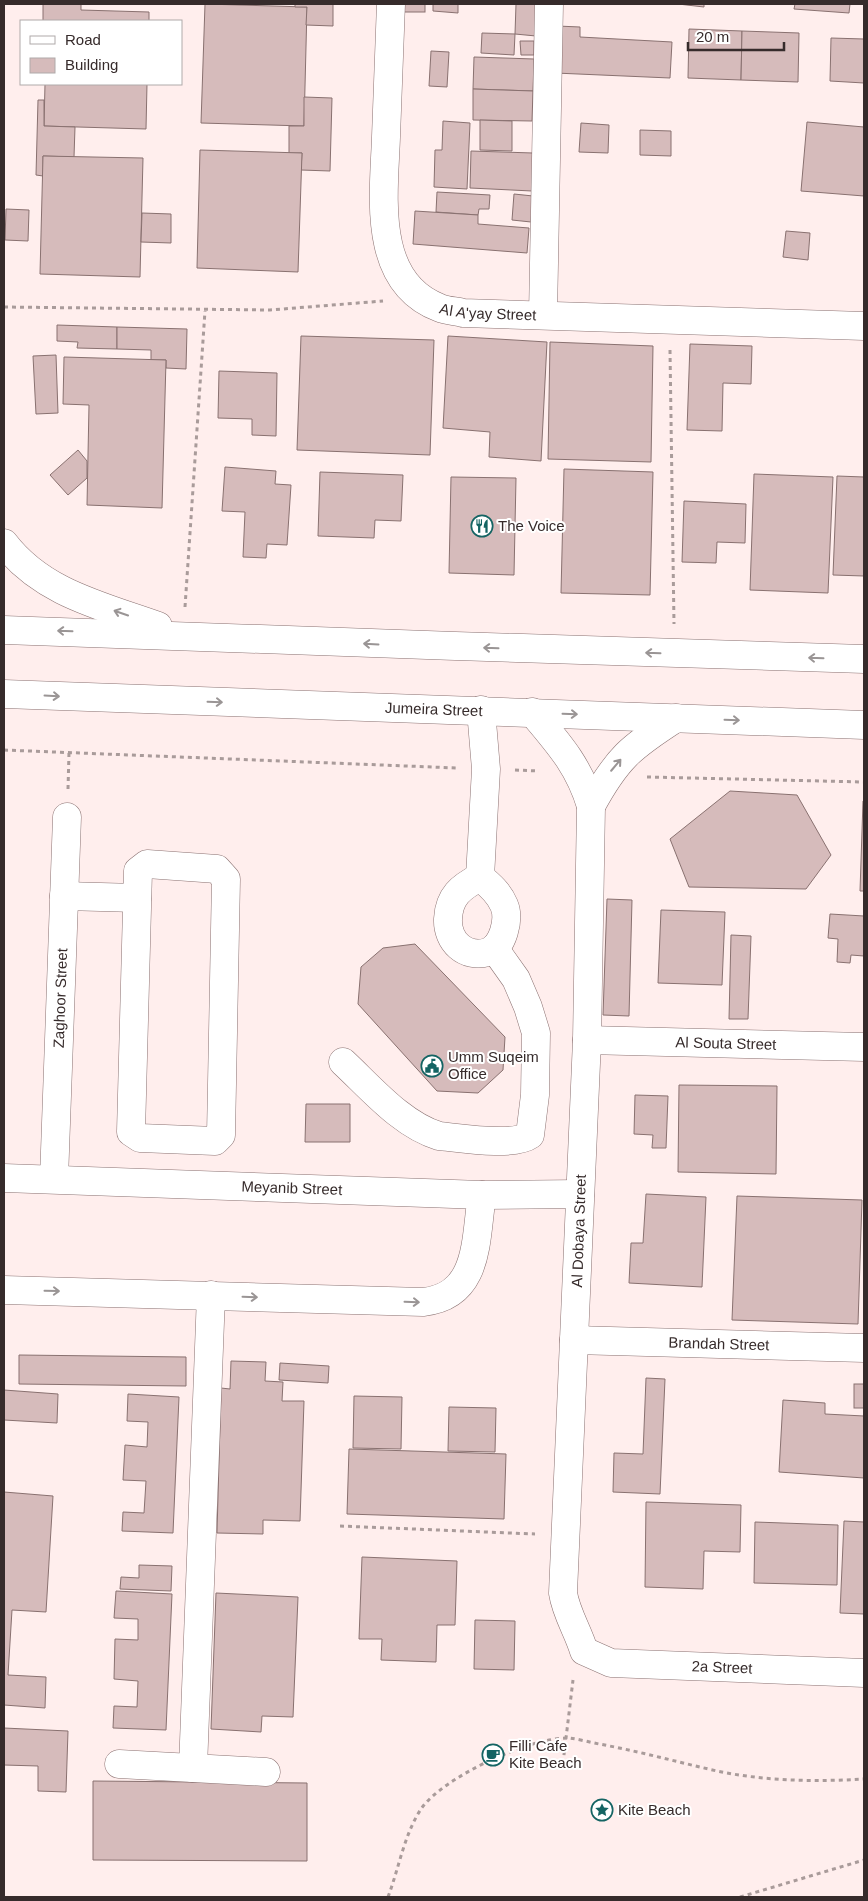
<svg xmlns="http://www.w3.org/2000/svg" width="868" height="1901" font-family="Arial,sans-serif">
<rect width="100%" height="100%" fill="#ffeeed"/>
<!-- building -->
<g fill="#d6bbbb" stroke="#897170">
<polygon points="43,4 81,4 81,10 149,12 149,21 43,21"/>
<polygon points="205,4 307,7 304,126 201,123"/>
<polygon points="295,4 333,4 333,26 306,25 307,7 295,7"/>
<rect x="398" y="4" width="27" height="8"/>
<polygon points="433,4 458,4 458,13 433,11"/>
<polygon points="516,4 537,4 536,36 515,34"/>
<polygon points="678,4 704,4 704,7"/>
<polygon points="795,4 850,4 849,13 794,9"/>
<polygon points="557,26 580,27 580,37 672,42 670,78 555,73"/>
<polygon points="689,29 742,31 741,80 688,78"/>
<polygon points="742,31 799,33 798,82 741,80"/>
<polygon points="482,33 515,34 514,55 481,53"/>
<polygon points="831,38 864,39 864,83 830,81"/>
<polygon points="520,41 534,41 534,55 521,55"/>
<polygon points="431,51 449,52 447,87 429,86"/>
<polygon points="474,57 534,59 533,91 473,89"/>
<polygon points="45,84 147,84 146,129 44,126"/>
<polygon points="473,89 533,91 532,121 473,120"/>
<polygon points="304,97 332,98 330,171 301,170 302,153 289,153 289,126 304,126"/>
<polygon points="38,100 44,100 44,126 75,127 74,157 43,156 43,176 36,175"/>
<polygon points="480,120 512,121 512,151 480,150"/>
<polygon points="443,121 470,123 467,189 434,187 435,150 442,150"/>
<polygon points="807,122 864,127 864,196 801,191"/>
<polygon points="581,123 609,125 608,153 579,152"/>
<polygon points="640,130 671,131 671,156 640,155"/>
<polygon points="200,150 302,153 298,272 197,268"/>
<polygon points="471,151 533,153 532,191 470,188"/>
<polygon points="43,156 143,158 140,277 40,274"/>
<polygon points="437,192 490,195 489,209 479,209 478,215 436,212"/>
<polygon points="514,194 533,196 531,222 512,220"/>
<polygon points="6,209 29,210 28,241 5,240"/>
<polygon points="415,211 478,215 478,224 529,228 527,253 413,244"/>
<polygon points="142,213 171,214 171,243 141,242"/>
<polygon points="786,231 810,233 808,260 783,257"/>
<polygon points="57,325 117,327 117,349 77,348 78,342 57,341"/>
<polygon points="117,327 187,329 186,369 166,368 166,360 151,360 151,350 117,349"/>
<polygon points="301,336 434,340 430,455 297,450"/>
<polygon points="448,336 547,342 541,461 489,457 490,432 443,428"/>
<polygon points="550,342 653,346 651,462 548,459"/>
<polygon points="690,344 752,346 751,384 723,383 722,431 687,430"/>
<polygon points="56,355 58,413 36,414 33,356"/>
<polygon points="64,357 166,360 162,508 87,505 89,405 63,404"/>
<polygon points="219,371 277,373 276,436 252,435 252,419 218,418"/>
<polygon points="78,450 87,461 87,478 68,495 50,475"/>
<polygon points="225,467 276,471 275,484 291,485 287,545 267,544 266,558 243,557 245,512 222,511"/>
<polygon points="564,469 653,472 650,595 561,593"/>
<polygon points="320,472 403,475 401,521 375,520 374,538 318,536"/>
<polygon points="754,474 833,477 828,593 750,590"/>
<polygon points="837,476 864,477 864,576 833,575"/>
<polygon points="451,477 516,478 514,575 449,573"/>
<polygon points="684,501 746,504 745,543 717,542 716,563 682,562"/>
<polygon points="730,791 797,795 831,855 806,889 689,887 670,839"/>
<polygon points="863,801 864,801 864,891 860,891"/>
<polygon points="607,899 632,900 629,1016 603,1015"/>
<polygon points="661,910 725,912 722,985 658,983"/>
<polygon points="830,914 864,916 864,956 851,955 850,963 837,962 838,939 828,938"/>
<polygon points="731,935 751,936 748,1019 729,1019"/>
<polygon points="415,944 505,1037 503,1070 478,1093 437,1091 358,1004 361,967 383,948"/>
<polygon points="679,1085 777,1086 776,1174 678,1172"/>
<polygon points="635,1095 668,1096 666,1148 652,1148 653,1135 634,1134"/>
<polygon points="306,1104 350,1104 350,1142 305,1142"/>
<polygon points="646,1194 706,1197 702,1287 629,1283 631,1243 643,1243"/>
<polygon points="737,1196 862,1200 858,1324 732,1320"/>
<polygon points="19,1355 186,1357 186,1386 19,1384"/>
<polygon points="231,1361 266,1362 265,1381 283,1382 282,1401 304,1401 300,1521 263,1520 263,1534 217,1533 221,1388 230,1389"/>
<polygon points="280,1363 329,1366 328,1383 279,1380"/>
<polygon points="646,1378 665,1379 660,1494 613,1492 614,1453 643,1454"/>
<rect x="854" y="1384" width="10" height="24"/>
<polygon points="4,1390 58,1394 57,1423 4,1420"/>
<polygon points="128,1394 179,1397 173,1533 122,1531 123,1512 144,1513 146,1481 123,1480 125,1445 147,1447 148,1422 127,1421"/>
<polygon points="354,1396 402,1397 401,1449 353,1448"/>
<polygon points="783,1400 825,1403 825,1414 864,1416 864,1478 779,1472"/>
<polygon points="449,1407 496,1408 495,1452 448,1451"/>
<polygon points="349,1449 506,1454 504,1519 347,1514"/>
<polygon points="4,1492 53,1496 46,1612 12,1610 8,1675 46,1677 45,1708 4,1705"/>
<polygon points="646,1502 741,1505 740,1552 704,1551 703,1589 645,1587"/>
<polygon points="844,1521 864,1522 864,1614 840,1613"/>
<polygon points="755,1522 838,1525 837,1585 754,1583"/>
<polygon points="362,1557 457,1561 455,1625 437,1625 436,1662 381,1660 382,1639 359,1639"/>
<polygon points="139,1565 172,1566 171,1591 120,1589 121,1577 139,1578"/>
<polygon points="116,1591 172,1594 166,1730 113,1728 114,1706 137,1707 138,1681 114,1679 115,1639 138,1640 138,1619 114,1618"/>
<polygon points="216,1593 298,1597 293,1717 262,1716 261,1732 211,1729"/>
<polygon points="475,1620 515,1621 514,1670 474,1669"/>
<polygon points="4,1728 68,1731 66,1792 38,1791 38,1766 4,1765"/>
<polygon points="93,1781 307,1783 307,1861 93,1860"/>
</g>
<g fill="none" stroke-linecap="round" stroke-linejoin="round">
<!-- minor casing -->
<g stroke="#8b7272" stroke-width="29">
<g id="minor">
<path id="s1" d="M391,4C389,48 388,92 386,137C384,195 371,282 440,308C447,311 456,311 463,313L864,326"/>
<polyline points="543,315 549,4"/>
<path id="s2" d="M532,712C559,744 579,766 591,806L587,1040L563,1593C566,1613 578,1631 584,1651L611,1663L864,1673"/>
<path d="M591,806C617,758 631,747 676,718"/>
<polygon points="147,864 217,869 226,879 221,1135 215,1141 140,1138 131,1132 138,871"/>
<path d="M480,877C490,885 499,893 504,905C510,919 503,947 488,952C465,959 447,941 448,919C449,896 461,887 480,877Z"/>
<polyline points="480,877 486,769 481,710"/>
<polyline points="64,896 137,898"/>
<path id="s3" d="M587,1040L864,1047"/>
<path d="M343,1062C371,1088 402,1125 439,1136C460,1138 513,1147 530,1135L535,1095L536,1033L528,1007L516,979L494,948"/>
<path id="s4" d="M4,1178L482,1195L580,1194"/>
<path id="s5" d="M54,1179L67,817"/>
<path d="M4,1290L423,1302C480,1296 475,1240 482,1195"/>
<path id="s6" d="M574,1340L864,1348"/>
<polyline points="119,1764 266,1772"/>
<polyline points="193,1768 211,1295"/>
</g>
</g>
<!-- major casing -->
<g stroke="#8b7272" stroke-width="29">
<g id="major">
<path d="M4,543C42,593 102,606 158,626"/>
<path d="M4,630C291,641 577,650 864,659"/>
<path id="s7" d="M4,694L864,725"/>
</g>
</g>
<!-- path -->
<g stroke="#a99b9a" stroke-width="3" stroke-dasharray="4 4" stroke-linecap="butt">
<polyline points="4,307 270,310 383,301"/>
<polyline points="670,350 674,624"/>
<polyline points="185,607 205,311"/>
<polyline points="4,750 457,768"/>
<polyline points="515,770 539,771"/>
<polyline points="647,777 864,782"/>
<polyline points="68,789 69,753"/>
<polyline points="340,1526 535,1534"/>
<polyline points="563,1763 573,1680"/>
<path d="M388,1897C399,1868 404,1835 421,1809C443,1777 530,1737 569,1738C578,1739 589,1742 599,1744C638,1751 677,1762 717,1771C764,1781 816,1782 864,1779"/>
<polyline points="740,1897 864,1860"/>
</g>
<!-- minor -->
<use href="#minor" stroke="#fff" stroke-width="28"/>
<!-- major -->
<use href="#major" stroke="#fff" stroke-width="28"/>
</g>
<!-- one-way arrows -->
<defs><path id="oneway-shaft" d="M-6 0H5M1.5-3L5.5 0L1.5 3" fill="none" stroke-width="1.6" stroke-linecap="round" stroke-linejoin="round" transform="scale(1.25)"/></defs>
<g stroke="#9a9595">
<use href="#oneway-shaft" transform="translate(121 613) rotate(-161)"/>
<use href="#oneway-shaft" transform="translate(65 631) rotate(-178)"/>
<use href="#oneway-shaft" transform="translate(371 644) rotate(-177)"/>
<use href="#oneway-shaft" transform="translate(491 648) rotate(-178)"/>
<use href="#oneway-shaft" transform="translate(653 653) rotate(-178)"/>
<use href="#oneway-shaft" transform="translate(816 658) rotate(-178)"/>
<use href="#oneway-shaft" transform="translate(52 696) rotate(3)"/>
<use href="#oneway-shaft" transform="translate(215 702) rotate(2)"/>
<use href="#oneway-shaft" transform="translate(570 714) rotate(2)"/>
<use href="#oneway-shaft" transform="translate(732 720) rotate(2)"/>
<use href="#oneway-shaft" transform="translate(616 765) rotate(-50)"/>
<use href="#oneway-shaft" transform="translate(52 1291) rotate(1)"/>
<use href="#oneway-shaft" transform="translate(250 1297) rotate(2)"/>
<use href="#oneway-shaft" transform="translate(412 1302) rotate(2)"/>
</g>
<!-- icons -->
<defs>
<g id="restaurant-ring" transform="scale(1.125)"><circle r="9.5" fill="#fff" stroke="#146463" stroke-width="1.5"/><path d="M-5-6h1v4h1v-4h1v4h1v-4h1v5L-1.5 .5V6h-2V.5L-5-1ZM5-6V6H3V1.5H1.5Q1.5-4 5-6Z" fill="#146463"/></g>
<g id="civic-ring" transform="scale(1.125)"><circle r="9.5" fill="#fff" stroke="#146463" stroke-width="1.5"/><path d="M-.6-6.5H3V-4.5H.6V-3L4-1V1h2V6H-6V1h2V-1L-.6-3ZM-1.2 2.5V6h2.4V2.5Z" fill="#146463"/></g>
<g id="cafe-ring" transform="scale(1.125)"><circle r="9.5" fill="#fff" stroke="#146463" stroke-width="1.5"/><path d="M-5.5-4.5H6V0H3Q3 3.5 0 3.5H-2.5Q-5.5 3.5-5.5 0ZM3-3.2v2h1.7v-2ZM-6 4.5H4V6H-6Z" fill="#146463"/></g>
<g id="sight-ring" transform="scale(1.125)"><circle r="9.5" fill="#fff" stroke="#146463" stroke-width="1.5"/><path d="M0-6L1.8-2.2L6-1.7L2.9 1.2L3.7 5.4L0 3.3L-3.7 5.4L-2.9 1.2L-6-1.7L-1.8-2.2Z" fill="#146463"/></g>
</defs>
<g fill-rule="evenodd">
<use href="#restaurant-ring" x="482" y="526"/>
<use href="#civic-ring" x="432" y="1066"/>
<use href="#cafe-ring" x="493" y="1755"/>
<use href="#sight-ring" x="602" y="1810"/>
</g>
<g text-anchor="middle" stroke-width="4" stroke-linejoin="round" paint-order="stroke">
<!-- street labels -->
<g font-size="15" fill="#362b2b" stroke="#fff">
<text dy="5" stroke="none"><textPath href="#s1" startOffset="375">Al A'yay Street</textPath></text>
<text dy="5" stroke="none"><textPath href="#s7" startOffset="430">Jumeira Street</textPath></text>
<text dy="5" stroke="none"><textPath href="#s5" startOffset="181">Zaghoor Street</textPath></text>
<text dy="5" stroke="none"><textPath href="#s3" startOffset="139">Al Souta Street</textPath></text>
<text dy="5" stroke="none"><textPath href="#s4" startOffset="288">Meyanib Street</textPath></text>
<text transform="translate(579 1231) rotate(-88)" y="5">Al Dobaya Street</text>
<text dy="5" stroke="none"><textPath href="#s6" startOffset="145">Brandah Street</textPath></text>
<text dy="5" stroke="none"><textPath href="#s2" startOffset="1102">2a Street</textPath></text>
</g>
<!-- poi labels -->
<g font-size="15" fill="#362b2b" stroke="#fff" text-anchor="start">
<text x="498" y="531">The Voice</text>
<text x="448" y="1062">Umm Suqeim<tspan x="448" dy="17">Office</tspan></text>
<text x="509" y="1751">Filli Cafe<tspan x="509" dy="17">Kite Beach</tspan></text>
<text x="618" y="1815">Kite Beach</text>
</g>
</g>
<!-- border -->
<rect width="868" height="1901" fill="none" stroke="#362b2b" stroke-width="10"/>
<!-- legend -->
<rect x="20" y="20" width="162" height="65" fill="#ffffff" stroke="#afaaaa"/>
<rect x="30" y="36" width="25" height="8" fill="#ffffff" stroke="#afaaaa"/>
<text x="65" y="45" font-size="15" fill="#362b2b">Road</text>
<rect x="30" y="58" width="25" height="15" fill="#d6bbbb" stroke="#afaaaa"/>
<text x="65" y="70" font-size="15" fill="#362b2b">Building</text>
<!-- scale -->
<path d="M688 42v8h96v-8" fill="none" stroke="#362b2b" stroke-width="2.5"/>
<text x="696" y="42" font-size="15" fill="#362b2b" stroke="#ffffff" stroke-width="4" paint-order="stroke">20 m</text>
</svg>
